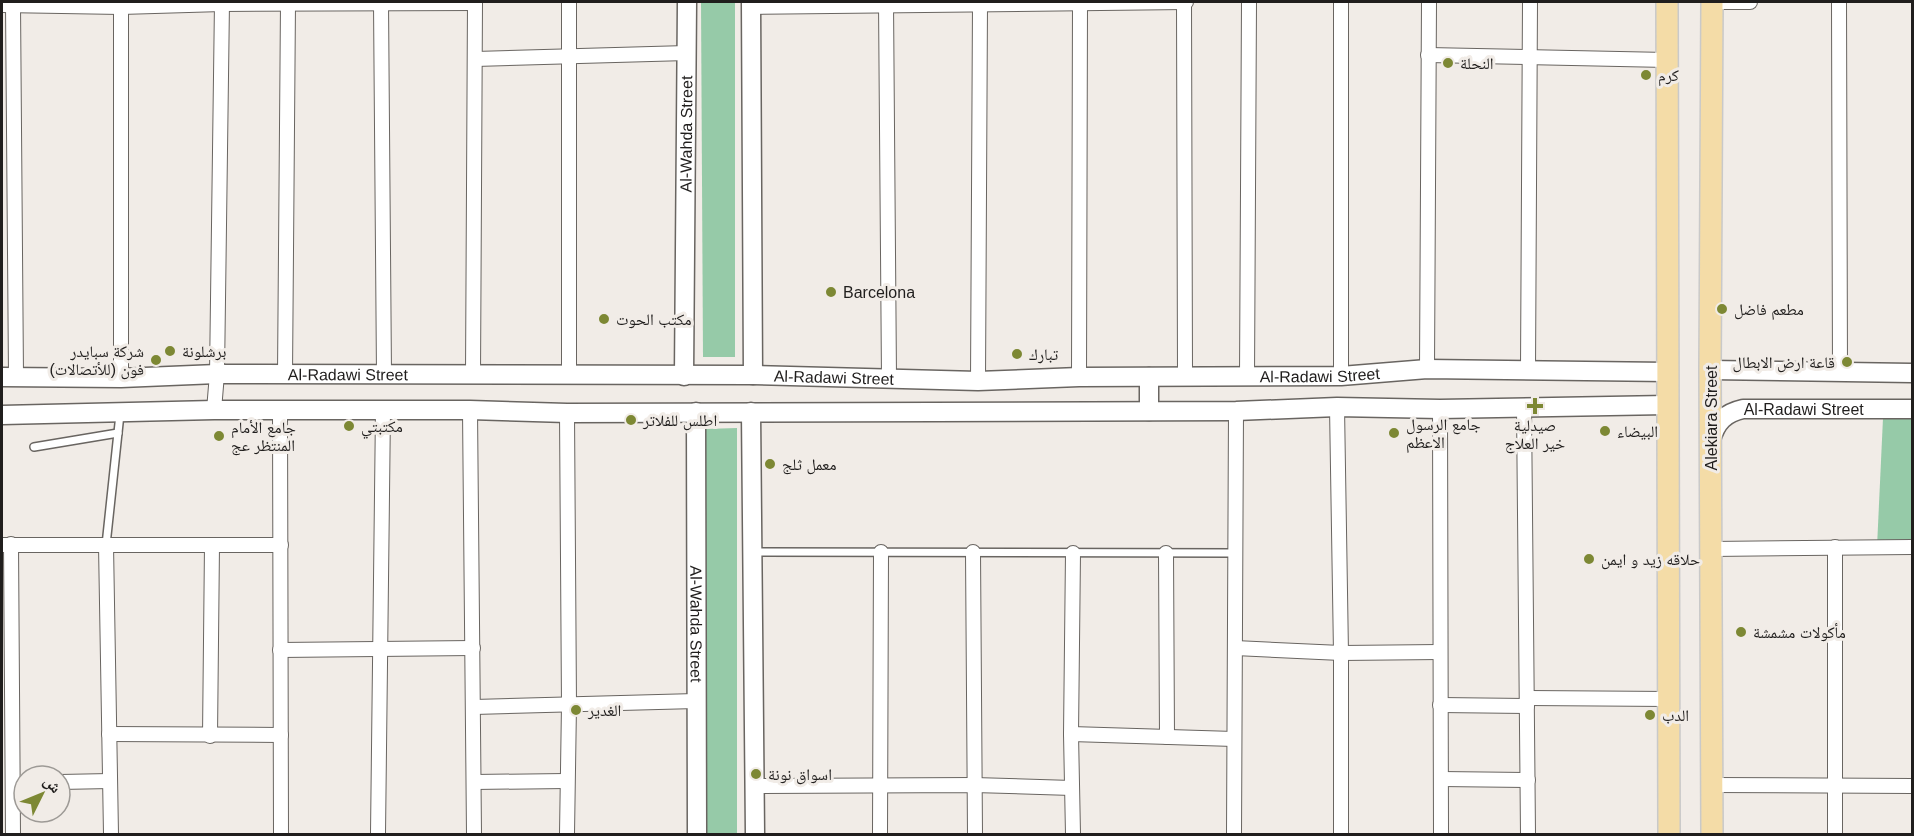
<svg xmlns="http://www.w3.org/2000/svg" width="1914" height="836" font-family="Arial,'Noto Naskh Arabic',sans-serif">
<rect width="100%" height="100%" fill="#f1ece7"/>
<!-- green -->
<g fill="#96caa8">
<polygon points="701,2 735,2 735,357 703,357"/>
<polygon points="1883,418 1912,418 1912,547 1877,547"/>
<polygon points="737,428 737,834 707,834 705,429"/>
</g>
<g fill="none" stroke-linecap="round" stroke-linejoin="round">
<!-- lane casing -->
<g stroke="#696561" stroke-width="10">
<g id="lane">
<polyline points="34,447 118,433"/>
<polyline points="106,545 120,414"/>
<polyline points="753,552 1235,553"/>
</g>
</g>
<!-- street casing -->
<g stroke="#696561" stroke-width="16">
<g id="street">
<polyline points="886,2 889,378"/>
<polyline points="1184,2 1185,376"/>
<polyline points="1712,2 1750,2"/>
<polyline points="1839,2 1840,373"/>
<polyline points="381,3 384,375"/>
<polyline points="2,5 121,7 222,4 475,3"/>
<polyline points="13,5 16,376"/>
<polyline points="751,7 1186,2"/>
<polyline points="1428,55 1667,60"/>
<polyline points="475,59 687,53"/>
<polyline points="1427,369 1429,2"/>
<polyline points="1528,370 1530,2"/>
<polyline points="285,375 288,3"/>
<polyline points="473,375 475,2"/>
<polyline points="569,376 569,2"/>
<polyline points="1341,376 1341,2"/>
<polyline points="1079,377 1080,2"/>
<polyline points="1247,377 1249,2"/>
<polyline points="121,378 121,2"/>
<polyline points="978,381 980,4"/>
<polyline points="1337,407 1341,653 1341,834"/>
<polyline points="1524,407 1528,834"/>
<polyline points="1440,409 1441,834"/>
<polyline points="214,410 217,374 222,2"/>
<polyline points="280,410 281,834"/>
<polyline points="470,410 474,834"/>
<polyline points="567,413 569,705 567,834"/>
<polyline points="11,544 13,834"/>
<polyline points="2,545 281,545"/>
<polyline points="106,545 111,834"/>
<polyline points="1835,547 1835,834"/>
<polyline points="1711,549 1912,547"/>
<polyline points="973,552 975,834"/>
<polyline points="1166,553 1167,737"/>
<polyline points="1235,648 1341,653 1440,652"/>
<polyline points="280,650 473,648"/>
<polyline points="1528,698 1669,699"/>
<polyline points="1440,705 1527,706"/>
<polyline points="474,707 696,701"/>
<polyline points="109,734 281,735"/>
<polyline points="1071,734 1234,739"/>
<polyline points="210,736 212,545"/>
<polyline points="1441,779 1528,780"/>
<polyline points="60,782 110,781"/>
<polyline points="474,782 566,781"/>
<polyline points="1712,785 1912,786"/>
<polyline points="754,786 974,785 1072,788"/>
<polyline points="378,834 383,410"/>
<polyline points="880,834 881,552"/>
<polyline points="1073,834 1071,734 1073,553"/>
<polyline points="1234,834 1236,411"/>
</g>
</g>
<!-- secondary casing -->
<g stroke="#696561" stroke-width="21">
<g id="secondary">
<polyline points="751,2 753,375"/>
<polyline points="1710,370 1912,373"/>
<path id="s1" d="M684,376L687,2"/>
<path id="s2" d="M2,377L121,378L217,374L753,375L978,381L1079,377L1341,376L1427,369L1668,372"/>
<polyline points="1149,377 1149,411"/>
<path id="s3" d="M696,412L697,834"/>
<polyline points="751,412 755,834"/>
<polyline points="2,415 214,410 470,410 567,413 1236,411 1337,407 1440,409 1667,405"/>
<path id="s4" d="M1711,440C1716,422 1725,413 1743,409H1912"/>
</g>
</g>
<!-- primary casing -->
<g stroke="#c9c9c9" stroke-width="24">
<g id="primary">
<polyline points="1667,2 1669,834"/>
<polyline points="1712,834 1710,370 1712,2"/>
</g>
</g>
<!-- lane -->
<use href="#lane" stroke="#fff" stroke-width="7"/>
<!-- street -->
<use href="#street" stroke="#fff" stroke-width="14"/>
<!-- secondary -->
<use href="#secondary" stroke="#fff" stroke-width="18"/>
<!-- primary -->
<use href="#primary" stroke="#f4dca7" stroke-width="21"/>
</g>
<!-- markers -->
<g fill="#7d8834" stroke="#f1ece7" stroke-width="2">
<circle cx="1448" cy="63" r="6"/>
<circle cx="1646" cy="75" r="6"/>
<circle cx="831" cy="292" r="6"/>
<circle cx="1722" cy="309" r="6"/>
<circle cx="604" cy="319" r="6"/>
<circle cx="170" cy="351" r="6"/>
<circle cx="1017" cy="354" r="6"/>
<circle cx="156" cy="360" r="6"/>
<circle cx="1847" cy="362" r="6"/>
<path d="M1532 397h6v6h6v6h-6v6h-6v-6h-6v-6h6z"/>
<circle cx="631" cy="420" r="6"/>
<circle cx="349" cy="426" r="6"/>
<circle cx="1605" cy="431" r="6"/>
<circle cx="1394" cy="433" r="6"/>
<circle cx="219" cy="436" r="6"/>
<circle cx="770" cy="464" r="6"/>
<circle cx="1589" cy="559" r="6"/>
<circle cx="1741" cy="632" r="6"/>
<circle cx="576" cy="710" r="6"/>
<circle cx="1650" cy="715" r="6"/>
<circle cx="756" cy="774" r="6"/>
</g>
<g text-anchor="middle" stroke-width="6" stroke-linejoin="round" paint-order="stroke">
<!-- poi labels -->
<g font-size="16" fill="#201e1d" stroke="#f1ece7" text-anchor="start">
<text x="1460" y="69">النحلة</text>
<text x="1658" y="81">كرم</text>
<text x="843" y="298">Barcelona</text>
<text x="1734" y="315">مطعم فاضل</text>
<text x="616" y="325">مكتب الحوت</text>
<text x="144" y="357" text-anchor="end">شركة سبايدر<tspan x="144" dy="18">فون (للأتصالات)</tspan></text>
<text x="182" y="357">برشلونة</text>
<text x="1029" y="360">تبارك</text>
<text x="1835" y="368" text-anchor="end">قاعة ارض الابطال</text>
<text x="643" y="426">اطلس للفلاتر</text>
<text x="1406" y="430">جامع الرسول<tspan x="1406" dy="18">الاعظم</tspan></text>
<text x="1535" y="431" text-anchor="middle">صيدلية<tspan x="1535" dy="18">خير العلاج</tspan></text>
<text x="361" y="432">مكتبتي</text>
<text x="231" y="433">جامع الأمام<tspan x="231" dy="18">المنتظر عج</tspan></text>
<text x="1617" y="437">البيضاء</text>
<text x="782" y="470">معمل ثلج</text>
<text x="1601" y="565">حلاقه زيد و ايمن</text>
<text x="1753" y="638">مأكولات مشمشة</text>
<text x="588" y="716">الغدير</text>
<text x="1662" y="721">الدب</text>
<text x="768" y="780">اسواق نونة</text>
</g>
<!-- street labels -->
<g font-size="16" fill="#201e1d" stroke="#f1ece7">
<text dy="6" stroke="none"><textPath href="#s1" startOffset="242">Al-Wahda Street</textPath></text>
<text dy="6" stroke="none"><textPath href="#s2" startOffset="346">Al-Radawi Street</textPath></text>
<text dy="6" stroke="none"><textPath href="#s2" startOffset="1318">Al-Radawi Street</textPath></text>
<text dy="6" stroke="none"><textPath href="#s2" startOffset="832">Al-Radawi Street</textPath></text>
<text dy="6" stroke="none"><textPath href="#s4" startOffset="108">Al-Radawi Street</textPath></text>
<text transform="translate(1711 418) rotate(-90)" y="6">Alekiara Street</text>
<text dy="6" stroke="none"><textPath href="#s3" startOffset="212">Al-Wahda Street</textPath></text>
</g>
</g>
<!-- border -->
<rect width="1914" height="836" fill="none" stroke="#201e1d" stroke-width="6"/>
<!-- north arrow -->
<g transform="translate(42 794) rotate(47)"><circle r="28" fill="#f1ece7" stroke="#9d9a96" stroke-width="1.5"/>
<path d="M0-4.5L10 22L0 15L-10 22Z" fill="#7d8834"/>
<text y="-9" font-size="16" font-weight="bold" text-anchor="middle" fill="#201e1d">ش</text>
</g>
</svg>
